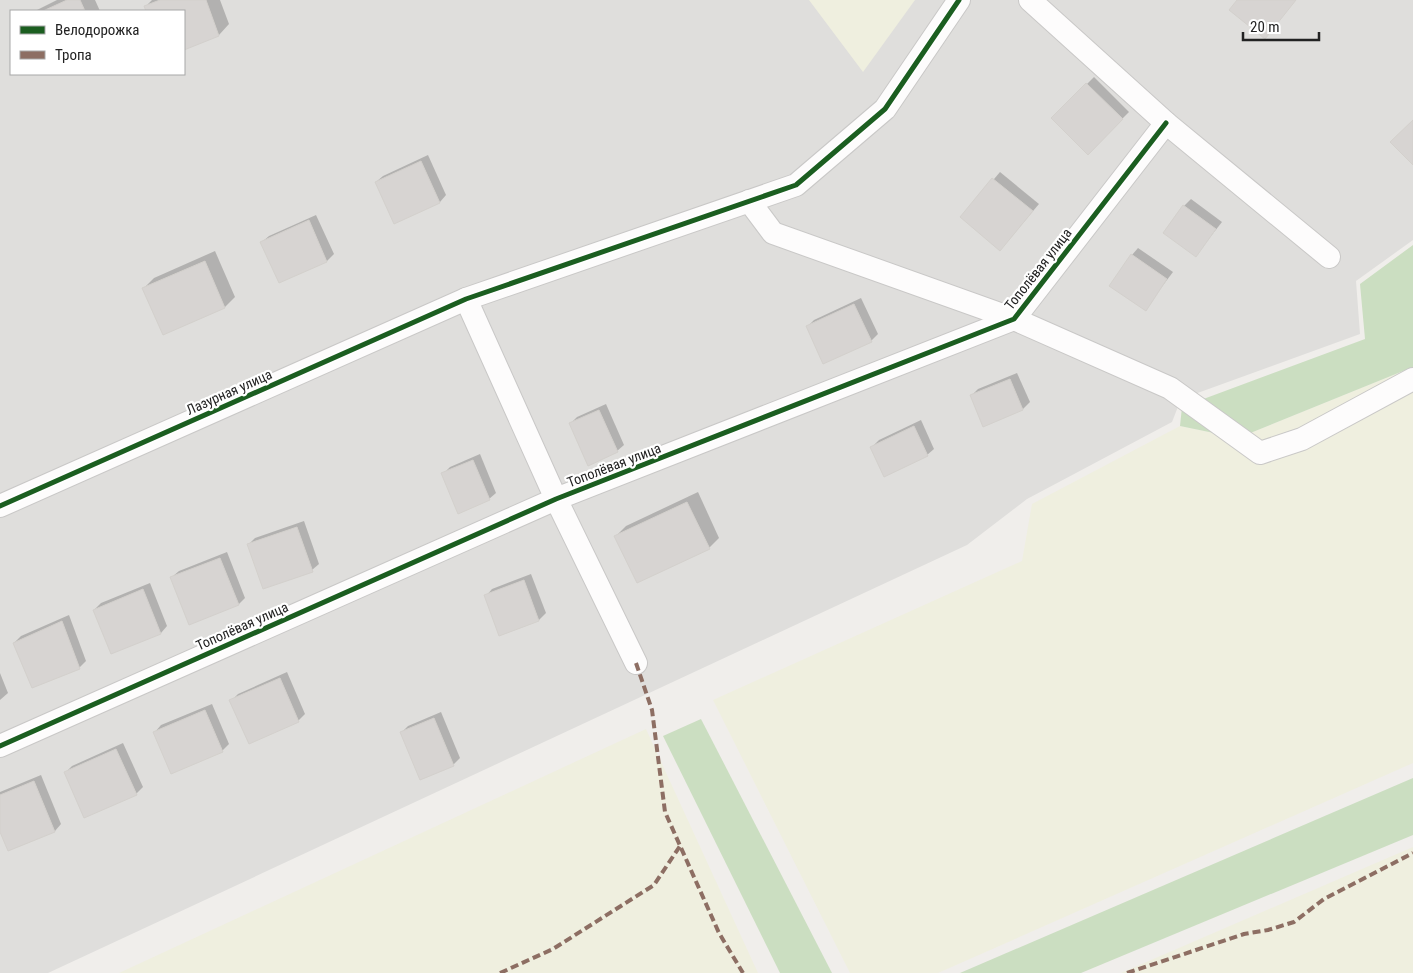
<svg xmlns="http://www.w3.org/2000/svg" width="1413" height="973" font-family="'Roboto Condensed',sans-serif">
<rect width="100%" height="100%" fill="#f0eeeb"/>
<!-- residential -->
<path fill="#dfdedc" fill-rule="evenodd" d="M0,0H1413V240L1356,281L1360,334L1181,399L1172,422L1027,499L967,545L48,973H0ZM11,11H184V74H11Z"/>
<!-- farmland -->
<g fill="#efefdf">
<polygon points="809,0 915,0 863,72"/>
<polygon points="1413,367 1413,763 938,973 850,973 713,700 1022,561 1032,504 1180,426 1238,438"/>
<polygon points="646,729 758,973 119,973"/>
<polygon points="1413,847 1413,973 1121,973"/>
</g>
<!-- forest -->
<g fill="#cbdec1">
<polygon points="1413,245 1413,367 1238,438 1180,426 1182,407 1365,339 1360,284"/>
<polygon points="701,719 832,973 780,973 663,736"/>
<polygon points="1413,778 1413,835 1081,973 960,973"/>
</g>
<!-- shadow -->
<g fill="#0003">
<polygon points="57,0 95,0 100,11 35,11"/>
<polygon points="152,0 220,0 229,24 219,35 184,48 184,11 148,11 146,6"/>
<polygon points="1094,77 1129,112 1088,153 1053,118"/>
<polygon points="428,155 446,195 440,202 395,222 376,182 383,176"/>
<polygon points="1000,172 1039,204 1007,242 962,217"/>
<polygon points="1191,199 1222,222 1196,255 1184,206"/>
<polygon points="316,215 334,254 327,261 279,282 262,242 269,236"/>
<polygon points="1138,248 1173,272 1145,309 1132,255"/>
<polygon points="215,251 235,297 225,307 144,288 154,278"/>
<polygon points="861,298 878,334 871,341 807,327 814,320"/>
<polygon points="1017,373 1030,402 1023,409 983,425 971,396 978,389"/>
<polygon points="606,404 624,445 617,451 570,424 577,417"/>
<polygon points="921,420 934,449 927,455 872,447 879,440"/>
<polygon points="480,454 496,493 489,499 443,474 450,467"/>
<polygon points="698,492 719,538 709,548 616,536 626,526"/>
<polygon points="304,521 319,564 312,570 248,545 255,538"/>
<polygon points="227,552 245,598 239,604 172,577 179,571"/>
<polygon points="531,574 546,613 539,620 500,634 486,596 492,589"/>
<polygon points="150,583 167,626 161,633 112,653 94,610 101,603"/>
<polygon points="69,615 86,661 79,668 14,643 21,636"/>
<polygon points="287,672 305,714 298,721 249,743 231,701 238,694"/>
<polygon points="0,673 8,693 0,700"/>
<polygon points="212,704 229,744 222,751 155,732 161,725"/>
<polygon points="441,712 460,758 453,765 401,733 408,726"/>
<polygon points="123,743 143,787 136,794 66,772 72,766"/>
<polygon points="41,775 61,824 55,831 9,850 0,829 0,792"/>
</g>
<!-- building -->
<g fill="#d7d4d2" stroke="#d3d0cc">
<polygon points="67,0 80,0 85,11 43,11"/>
<polygon points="160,0 206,0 219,36 184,50 184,11 146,11 144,6"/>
<polygon points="1237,0 1296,0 1265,39 1229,10"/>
<polygon points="1086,83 1123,119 1088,155 1051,118"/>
<polygon points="1413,120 1413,165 1390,142"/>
<polygon points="421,161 440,203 394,224 375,182"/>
<polygon points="992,178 1033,211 1000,251 960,217"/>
<polygon points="1183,205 1216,229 1196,257 1163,233"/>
<polygon points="309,220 327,262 279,283 260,242"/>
<polygon points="1131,254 1167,279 1146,311 1109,286"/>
<polygon points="205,261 225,308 163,335 142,288"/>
<polygon points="854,304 872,342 823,364 806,326"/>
<polygon points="1010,379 1023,410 983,427 970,395"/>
<polygon points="599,410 618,452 588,466 569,423"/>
<polygon points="914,426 928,456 884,477 870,447"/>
<polygon points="473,460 490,500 458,514 441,473"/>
<polygon points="687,502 710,549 637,583 614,536"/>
<polygon points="297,527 313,572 263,589 247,544"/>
<polygon points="220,558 239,605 189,625 170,577"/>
<polygon points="524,580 539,621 499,636 484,595"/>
<polygon points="143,589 161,634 111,654 93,610"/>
<polygon points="62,621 80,669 32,688 13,643"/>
<polygon points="280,678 299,722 249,744 229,700"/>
<polygon points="205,710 223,752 171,774 153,732"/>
<polygon points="434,718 454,766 420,780 400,732"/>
<polygon points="116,749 137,795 84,818 64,772"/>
<polygon points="34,781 55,832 8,851 0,832 0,795"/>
</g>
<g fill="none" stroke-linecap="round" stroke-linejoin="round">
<!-- street casing -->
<g stroke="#c9c8c7" stroke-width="24">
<g id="street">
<polyline points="1030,0 1166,123 1329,257"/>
<polyline points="749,201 773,233 1014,319 1170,388 1260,453 1302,439 1413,379"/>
<polyline points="466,299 556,499 636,663"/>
<polyline points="0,506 466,299 796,185 885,109 959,0"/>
<polyline points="0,746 556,499 1014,319 1166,123"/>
</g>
</g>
<!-- street -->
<use href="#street" stroke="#fdfcfc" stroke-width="22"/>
<!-- quiet -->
<g stroke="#8d6e63" stroke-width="4" stroke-dasharray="8 4" stroke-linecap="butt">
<polyline points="636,663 652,710 665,812 719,933 743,973"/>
<polyline points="500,973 553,949 654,885 680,846"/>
<polyline points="1127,973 1244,934 1268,930 1294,922 1324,899 1413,853"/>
</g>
<!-- cycleway casing -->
<g stroke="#fff" stroke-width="8">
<g id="cycleway">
<polyline points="0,506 466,299 796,185 885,109 959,0"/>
<polyline points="0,746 556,499 1014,319 1166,123"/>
</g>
</g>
<!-- cycleway -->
<use href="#cycleway" stroke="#1b5e20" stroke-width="5"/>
</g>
<g text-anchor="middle" stroke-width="4.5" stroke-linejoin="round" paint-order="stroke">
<!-- street labels -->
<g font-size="14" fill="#222" stroke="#fff">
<text transform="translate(1038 269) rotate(-52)" y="5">Тополёвая улица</text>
<text transform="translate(229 392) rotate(-24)" y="5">Лазурная улица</text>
<text transform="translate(614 465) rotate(-21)" y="5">Тополёвая улица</text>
<text transform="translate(242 626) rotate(-24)" y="5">Тополёвая улица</text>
</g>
</g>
<!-- legend -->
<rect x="10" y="10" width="175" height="65" fill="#ffffff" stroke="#a7a7a7"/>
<rect x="20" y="26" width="25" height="8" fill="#1b5e20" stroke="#a7a7a7"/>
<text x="55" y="35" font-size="15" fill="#222222">Велодорожка</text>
<rect x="20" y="51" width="25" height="8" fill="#8d6e63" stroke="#a7a7a7"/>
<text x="55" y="60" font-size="15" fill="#222222">Тропа</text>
<!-- scale -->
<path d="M1243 32v8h76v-8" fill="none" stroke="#222222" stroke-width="2.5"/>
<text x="1250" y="32" font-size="15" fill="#222222" stroke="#ffffff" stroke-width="4" paint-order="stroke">20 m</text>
</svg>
